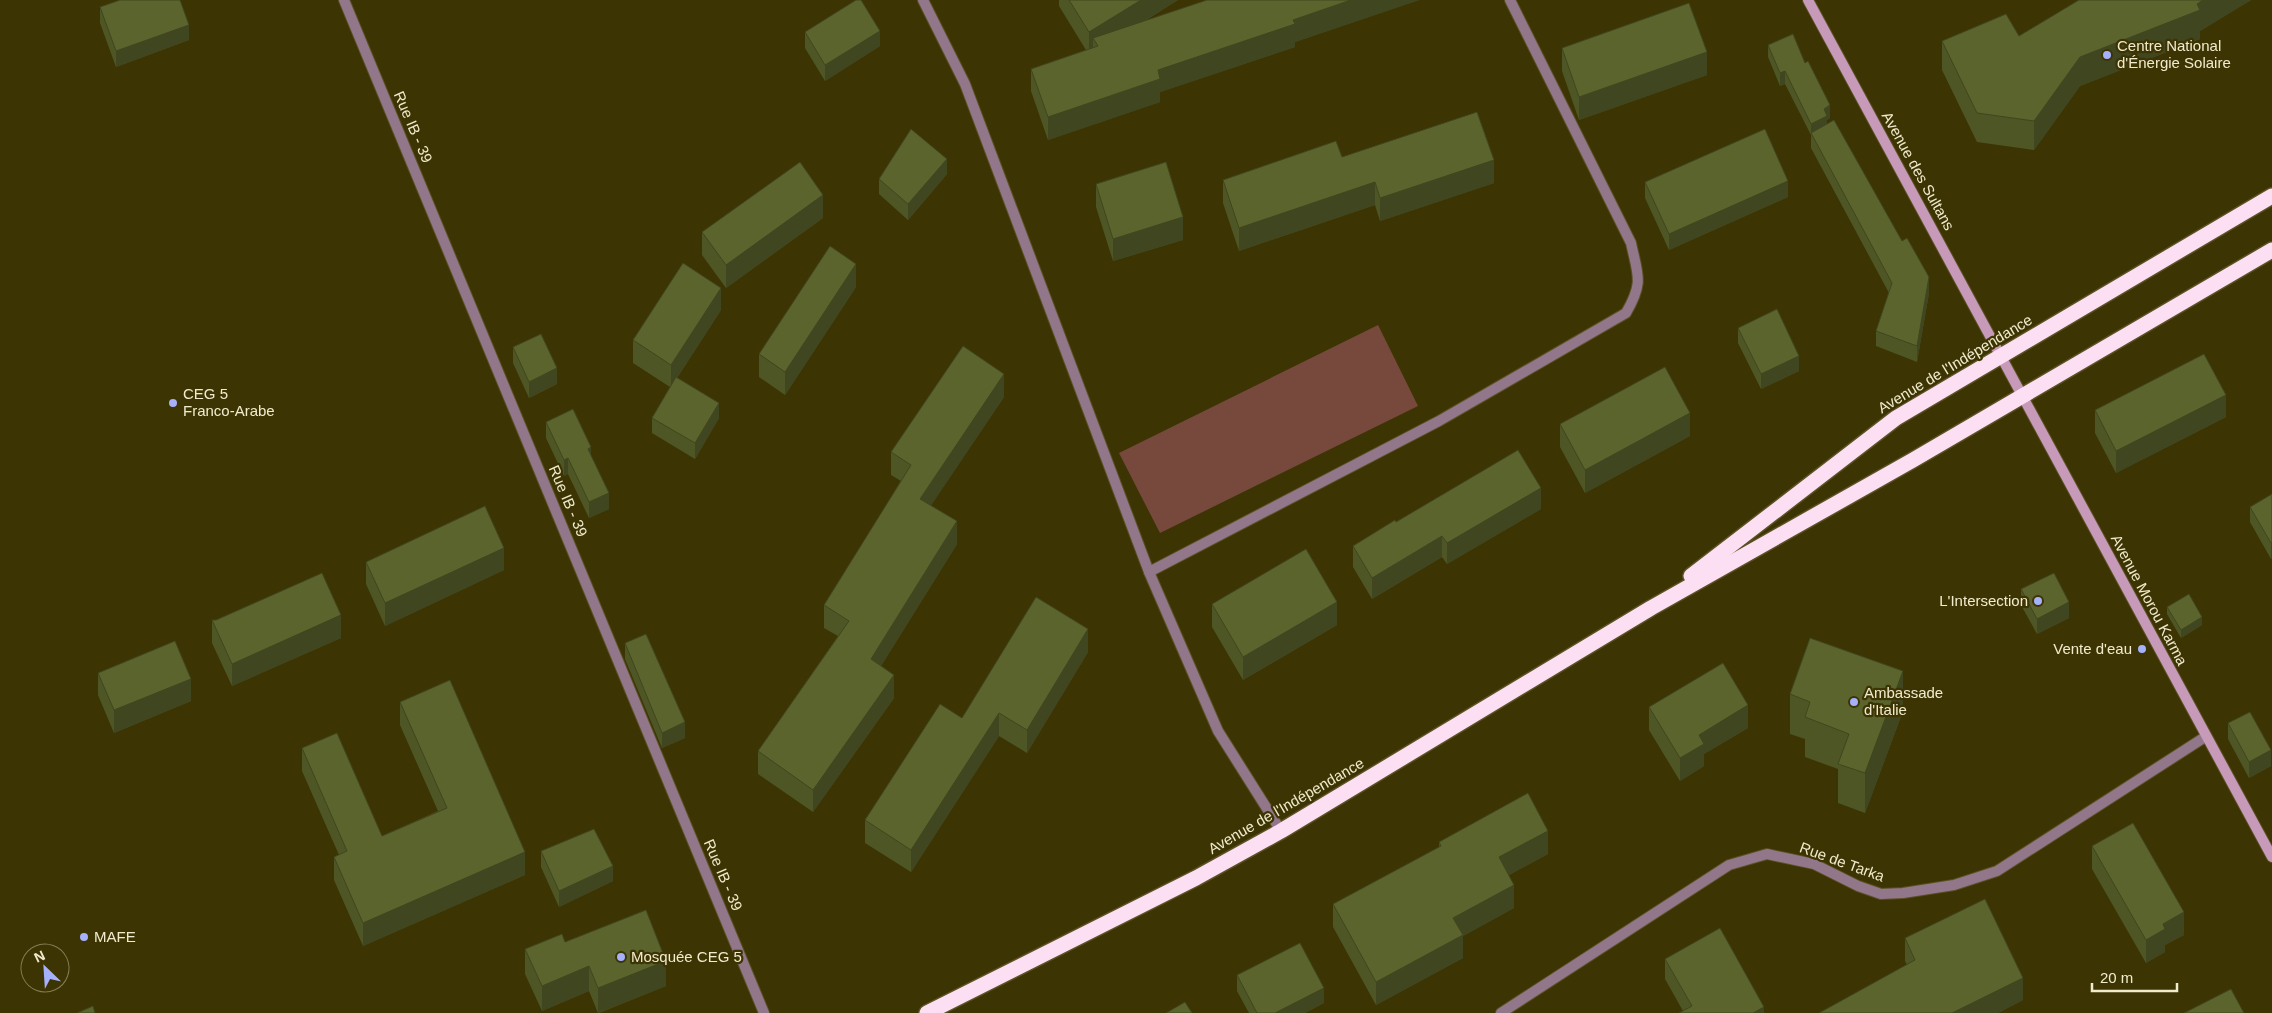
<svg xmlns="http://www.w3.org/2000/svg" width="2272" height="1013" font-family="Helvetica,sans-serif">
<rect width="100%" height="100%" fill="#3d3404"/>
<!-- green -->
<polygon fill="#77493c" points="1378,325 1418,406 1160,533 1119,453"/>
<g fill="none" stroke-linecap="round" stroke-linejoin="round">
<!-- lane casing -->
<g stroke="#5a5124" stroke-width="12">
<g id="lane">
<polyline points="923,0 965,84 1149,572 1218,731 1281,831"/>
<path d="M1149,572L1439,421L1626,313C1644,282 1638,276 1631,243L1510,0"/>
</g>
</g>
<!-- street casing -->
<g stroke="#5a5124" stroke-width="12">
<g id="street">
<polyline points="344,0 764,1013"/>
<polyline points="1501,1013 1729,865 1767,854 1814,864 1858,886 1881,894 1903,893 1954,885 1997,871 2205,737"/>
</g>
</g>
<!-- secondary casing -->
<g stroke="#5a5124" stroke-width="12">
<polyline id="secondary" points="1808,0 2272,857"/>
</g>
<!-- highway casing -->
<g stroke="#5a5124" stroke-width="18">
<g id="highway">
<polyline points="1691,576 1896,418 2272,196"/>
<polyline points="927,1013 1196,878 1281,831 1651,608 1913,460 2272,250"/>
</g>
</g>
<!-- lane -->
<use href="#lane" stroke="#92768a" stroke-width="10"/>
<!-- street -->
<use href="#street" stroke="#92768a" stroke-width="10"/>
<!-- secondary -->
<use href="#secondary" stroke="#c89aba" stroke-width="10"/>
<!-- highway -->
<use href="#highway" stroke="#fcdff3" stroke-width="15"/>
</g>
<!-- wall -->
<g fill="#4e5626">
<polygon points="1059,0 1178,0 1143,22 1207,0 1419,0 1295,42 1295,47 1160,92 1160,102 1048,140 1031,91 1031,69 1086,50 1059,6"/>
<polygon points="2079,0 2251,0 2200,31 2200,39 2080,86 2034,150 1977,142 1942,70 1942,41 2019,36"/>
<polygon points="100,7 189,40 116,67 100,23"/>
<polygon points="805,32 880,46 825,81 805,48"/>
<polygon points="1768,45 1805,63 1830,118 1827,120 1827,124 1929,293 1917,362 1876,346 1876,331 1889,293 1811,148 1811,135 1785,84 1780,86 1768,57"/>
<polygon points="1562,48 1707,75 1579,120 1562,71"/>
<polygon points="1342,157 1494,183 1380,221 1375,205 1239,251 1223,203 1223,180"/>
<polygon points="947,174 908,220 879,194 879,179"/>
<polygon points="1645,182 1788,197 1669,250 1645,198"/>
<polygon points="1096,184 1183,240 1113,261 1096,207"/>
<polygon points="823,218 726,288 702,255 702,232"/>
<polygon points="856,287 785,395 759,377 759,354"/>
<polygon points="721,310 677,378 719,418 695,459 652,433 652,418 670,387 633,363 633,340"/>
<polygon points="1738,328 1799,371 1761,389 1738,343"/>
<polygon points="513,347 557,384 529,398 513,363"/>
<polygon points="1004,397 931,505 957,544 881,666 894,698 813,812 758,774 758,751 838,636 824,628 824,605 901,481 891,475 891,452"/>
<polygon points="2095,410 2226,417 2116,473 2095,433"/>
<polygon points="546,422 591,456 609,509 589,518 568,474 564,476 546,438"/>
<polygon points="1560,424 1690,436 1585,493 1560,447"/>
<polygon points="2272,494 2272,558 2271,559 2250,522 2250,507"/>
<polygon points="1541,509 1447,564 1442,557 1372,599 1353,567 1353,546 1396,522"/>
<polygon points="366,562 504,570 385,626 366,584"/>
<polygon points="2021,589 2069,618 2037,634 2021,605"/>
<polygon points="1212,604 1337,625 1243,680 1212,627"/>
<polygon points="2167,607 2202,625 2181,638 2167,614"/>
<polygon points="212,620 216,620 341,638 232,686 212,643"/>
<polygon points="625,643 685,738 662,748 625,659"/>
<polygon points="1088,652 1027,753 999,736 911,872 865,843 865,820 962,718"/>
<polygon points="98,673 191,701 114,733 98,695"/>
<polygon points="1790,694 1903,711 1865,813 1838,803 1838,769 1805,757 1805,739 1790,734"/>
<polygon points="400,702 525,875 363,946 334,880 334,857 339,855 302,771 302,748 382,836 438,811 400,725"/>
<polygon points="1649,707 1748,728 1704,754 1704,766 1680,781 1649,730"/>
<polygon points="2228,723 2271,766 2249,778 2228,739"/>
<polygon points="1439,842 1548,854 1509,875 1514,908 1463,936 1463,958 1376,1005 1333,927 1333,904 1439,847"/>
<polygon points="2092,846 2184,935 2165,945 2165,952 2146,963 2092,869"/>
<polygon points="541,851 613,881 559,907 541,867"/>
<polygon points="1905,938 2023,1000 1998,1013 1819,1013 1907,965 1905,961"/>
<polygon points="565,942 666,986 599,1013 598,1013 589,991 542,1011 525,974 525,949"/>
<polygon points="1665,959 1764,1013 1683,1011 1665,979"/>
<polygon points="1237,975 1324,1003 1305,1013 1249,1013 1237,991"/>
</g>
<!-- shaded-wall -->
<g fill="#40461f">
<polygon points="1141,0 1178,0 1098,49 1098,46 1093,38 1093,52 1089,55 1089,32"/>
<polygon points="1351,0 1419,0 1295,42 1295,47 1160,92 1160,102 1048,140 1048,117 1158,70 1293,20"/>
<polygon points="2203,0 2251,0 2200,31 2200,39 2080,86 2034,150 2034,121 2080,57 2197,4"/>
<polygon points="189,25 189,40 116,67 116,51"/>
<polygon points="880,31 880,46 825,81 825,65"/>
<polygon points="1707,52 1707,75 1579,120 1579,97"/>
<polygon points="1785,71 1785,84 1780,86 1780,73"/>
<polygon points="1830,105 1830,118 1827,120 1827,129 1811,134 1811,124 1824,109"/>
<polygon points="947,159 947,174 908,220 908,204"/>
<polygon points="1494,160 1494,183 1380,221 1380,198"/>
<polygon points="1788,181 1788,197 1669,250 1669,234"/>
<polygon points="1375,182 1375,205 1239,251 1239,228"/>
<polygon points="823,195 823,218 726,288 726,265"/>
<polygon points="1183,217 1183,240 1113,261 1113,239"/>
<polygon points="856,264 856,287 785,395 785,372"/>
<polygon points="1929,277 1929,293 1917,362 1917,346"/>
<polygon points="721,288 721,310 671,387 671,365"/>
<polygon points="1799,356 1799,371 1761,389 1761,374"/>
<polygon points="557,368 557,384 529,398 529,382"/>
<polygon points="1004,374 1004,397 920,522 920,499"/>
<polygon points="2226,395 2226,417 2116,473 2116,451"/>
<polygon points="719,403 719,418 695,459 695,443"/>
<polygon points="1690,413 1690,436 1585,493 1585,470"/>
<polygon points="591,447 591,463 588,449"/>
<polygon points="568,458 568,474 564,476 564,460"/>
<polygon points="1541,488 1541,509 1447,564 1447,543"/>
<polygon points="609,493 609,509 589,518 589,502"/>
<polygon points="957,521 957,544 871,682 871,659"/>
<polygon points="1442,536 1442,557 1372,599 1372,578"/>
<polygon points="2271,543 2272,543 2272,558 2271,559"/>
<polygon points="504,548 504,570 385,626 385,603"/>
<polygon points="1337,602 1337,625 1243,680 1243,657"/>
<polygon points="2069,602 2069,618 2037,634 2037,619"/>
<polygon points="341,615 341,638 232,686 232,664"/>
<polygon points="2202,617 2202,625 2181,638 2181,630"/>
<polygon points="1088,629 1088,652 1027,753 1027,730"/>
<polygon points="1903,671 1903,711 1865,813 1865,773"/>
<polygon points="894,675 894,698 813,812 813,790"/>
<polygon points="191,679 191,701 114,733 114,710"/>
<polygon points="1748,705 1748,728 1704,754 1704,766 1680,781 1680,758 1699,735"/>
<polygon points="999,713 999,736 911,872 911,850"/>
<polygon points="685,722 685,738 662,748 662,733"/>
<polygon points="2271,750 2271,766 2249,778 2249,762"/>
<polygon points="1548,831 1548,854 1499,880 1499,857"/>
<polygon points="525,852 525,875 363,946 363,923"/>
<polygon points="613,866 613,881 559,907 559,891"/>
<polygon points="1514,885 1514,908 1463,936 1463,958 1376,1005 1376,982 1453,918"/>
<polygon points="2184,912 2184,935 2165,945 2165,952 2146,963 2146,940 2163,924"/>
<polygon points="666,961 666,986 598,1013 598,988"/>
<polygon points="589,966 589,991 542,1011 542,986"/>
<polygon points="2023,978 2023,1000 1998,1013 1952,1013"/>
<polygon points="1324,988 1324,1003 1305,1013 1275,1013"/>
<polygon points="1764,1007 1764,1013 1753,1013"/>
</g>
<!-- building -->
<g fill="#5b642c" stroke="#40461f">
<polygon points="120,0 180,0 189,25 116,51 100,7"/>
<polygon points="856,0 861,0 880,31 825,65 805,32"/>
<polygon points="1069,0 1141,0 1089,32"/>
<polygon points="1207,0 1351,0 1293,20 1295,24 1158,70 1160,79 1048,117 1031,69 1098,46 1093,38"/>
<polygon points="2079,0 2203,0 2197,4 2200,10 2080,57 2034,121 1977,113 1942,41 2006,14 2019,36"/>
<polygon points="1689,3 1707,52 1579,97 1562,48"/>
<polygon points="1793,34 1805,63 1808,61 1830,105 1824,109 1827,116 1811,124 1785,71 1780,73 1768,45"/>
<polygon points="1477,112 1494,160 1380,198 1375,182 1239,228 1223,180 1336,141 1342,157"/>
<polygon points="1834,120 1902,241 1907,238 1929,277 1917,346 1876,331 1892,283 1811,133"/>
<polygon points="911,129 947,159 908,204 879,179"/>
<polygon points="1765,129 1788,181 1669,234 1645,182"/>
<polygon points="800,162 823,195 726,265 702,232"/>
<polygon points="1166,162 1183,217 1113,239 1096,184"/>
<polygon points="830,246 856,264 785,372 759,354"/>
<polygon points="683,263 721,288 671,365 633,340"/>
<polygon points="1777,309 1799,356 1761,374 1738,328"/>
<polygon points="541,334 557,368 529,382 513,347"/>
<polygon points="963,346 1004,374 920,499 957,521 871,659 894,675 813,790 758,751 849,621 824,605 911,465 891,452"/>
<polygon points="2204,354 2226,395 2116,451 2095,410"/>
<polygon points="1665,367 1690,413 1585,470 1560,424"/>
<polygon points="676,377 719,403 695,443 652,418"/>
<polygon points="573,409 591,447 588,449 609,493 589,502 568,458 564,460 546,422"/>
<polygon points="1518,450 1541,488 1447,543 1442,536 1372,578 1353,546 1395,520 1396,522"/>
<polygon points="2272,494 2272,543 2271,543 2250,507"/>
<polygon points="485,506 504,548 385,603 366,562"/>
<polygon points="1306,549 1337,602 1243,657 1212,604"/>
<polygon points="322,573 341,615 232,664 212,620 216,620"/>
<polygon points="2054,573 2069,602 2037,619 2021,589"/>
<polygon points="2189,594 2202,617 2181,630 2167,607"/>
<polygon points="1036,597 1088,629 1027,730 999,713 911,850 865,820 940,704 962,718"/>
<polygon points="646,634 685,722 662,733 625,643"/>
<polygon points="1810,638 1903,671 1865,773 1838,764 1849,734 1805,717 1810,702 1790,694"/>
<polygon points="175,641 191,679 114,710 98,673"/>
<polygon points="1723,663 1748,705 1699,735 1704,744 1680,758 1649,707"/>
<polygon points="450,680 525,852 363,923 334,857 347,851 302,748 337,733 382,836 447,808 400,702"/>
<polygon points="2250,712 2271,750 2249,762 2228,723"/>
<polygon points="1528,793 1548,831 1499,857 1514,885 1453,918 1463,935 1376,982 1333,904 1441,846 1439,842"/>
<polygon points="2133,823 2184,912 2163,924 2165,929 2146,940 2092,846"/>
<polygon points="594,829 613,866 559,891 541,851"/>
<polygon points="1985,899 2023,978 1952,1013 1819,1013 1915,960 1905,938"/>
<polygon points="646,910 666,961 598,988 589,966 542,986 525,949 562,934 565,942"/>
<polygon points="1720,928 1764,1007 1753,1013 1679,1013 1692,1006 1665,959"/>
<polygon points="1300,943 1324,988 1275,1013 1257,1013 1237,975"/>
<polygon points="2231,989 2244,1013 2184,1013"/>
<polygon points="1185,1002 1192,1013 1166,1013"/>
<polygon points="93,1006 95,1013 77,1013"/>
</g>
<!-- markers -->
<g fill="#a6b1fc" stroke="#3d3404" stroke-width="2">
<circle cx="2107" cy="55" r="5"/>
<circle cx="173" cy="403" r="5"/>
<circle cx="2038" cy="601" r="5"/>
<circle cx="2142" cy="649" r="5"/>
<circle cx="1854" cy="702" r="5"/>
<circle cx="84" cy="937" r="5"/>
<circle cx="621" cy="957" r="5"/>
</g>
<g text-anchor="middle" stroke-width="4.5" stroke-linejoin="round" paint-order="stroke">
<!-- poi labels -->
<g font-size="15" fill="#f1ebcd" stroke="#3d3404" text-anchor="start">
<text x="2117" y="51">Centre National<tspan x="2117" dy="17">d'Énergie Solaire</tspan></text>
<text x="183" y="399">CEG 5<tspan x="183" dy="17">Franco-Arabe</tspan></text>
<text x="2028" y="606" text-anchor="end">L'Intersection</text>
<text x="2132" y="654" text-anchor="end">Vente d'eau</text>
<text x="1864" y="698">Ambassade<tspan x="1864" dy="17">d'Italie</tspan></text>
<text x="94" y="942">MAFE</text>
<text x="631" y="962">Mosquée CEG 5</text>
</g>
<!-- street labels -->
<g font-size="15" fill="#f1ebcd" stroke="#3d3404">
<text transform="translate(413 127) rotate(67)" y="5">Rue IB - 39</text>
<text transform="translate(1918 171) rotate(61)" y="5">Avenue des Sultans</text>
<text transform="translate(1955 364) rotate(-31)" y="5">Avenue de l'Indépendance</text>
<text transform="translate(568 501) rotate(67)" y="5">Rue IB - 39</text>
<text transform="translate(2149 600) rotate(62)" y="5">Avenue Morou Karma</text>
<text transform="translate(1286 806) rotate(-30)" y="5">Avenue de l'Indépendance</text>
<text transform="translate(1842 862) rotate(20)" y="5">Rue de Tarka</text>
<text transform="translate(723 875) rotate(67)" y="5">Rue IB - 39</text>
</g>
</g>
<!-- north arrow -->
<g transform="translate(45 968) rotate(335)"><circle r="24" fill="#3d3404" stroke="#857d54"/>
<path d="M0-4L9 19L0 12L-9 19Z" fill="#a6b1fc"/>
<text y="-8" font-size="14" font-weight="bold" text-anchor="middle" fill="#f1ebcd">N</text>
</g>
<!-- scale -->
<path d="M2092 983v8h85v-8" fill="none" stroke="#f1ebcd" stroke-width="2.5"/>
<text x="2100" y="983" font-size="15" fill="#f1ebcd" stroke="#3d3404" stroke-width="4" paint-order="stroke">20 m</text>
</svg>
